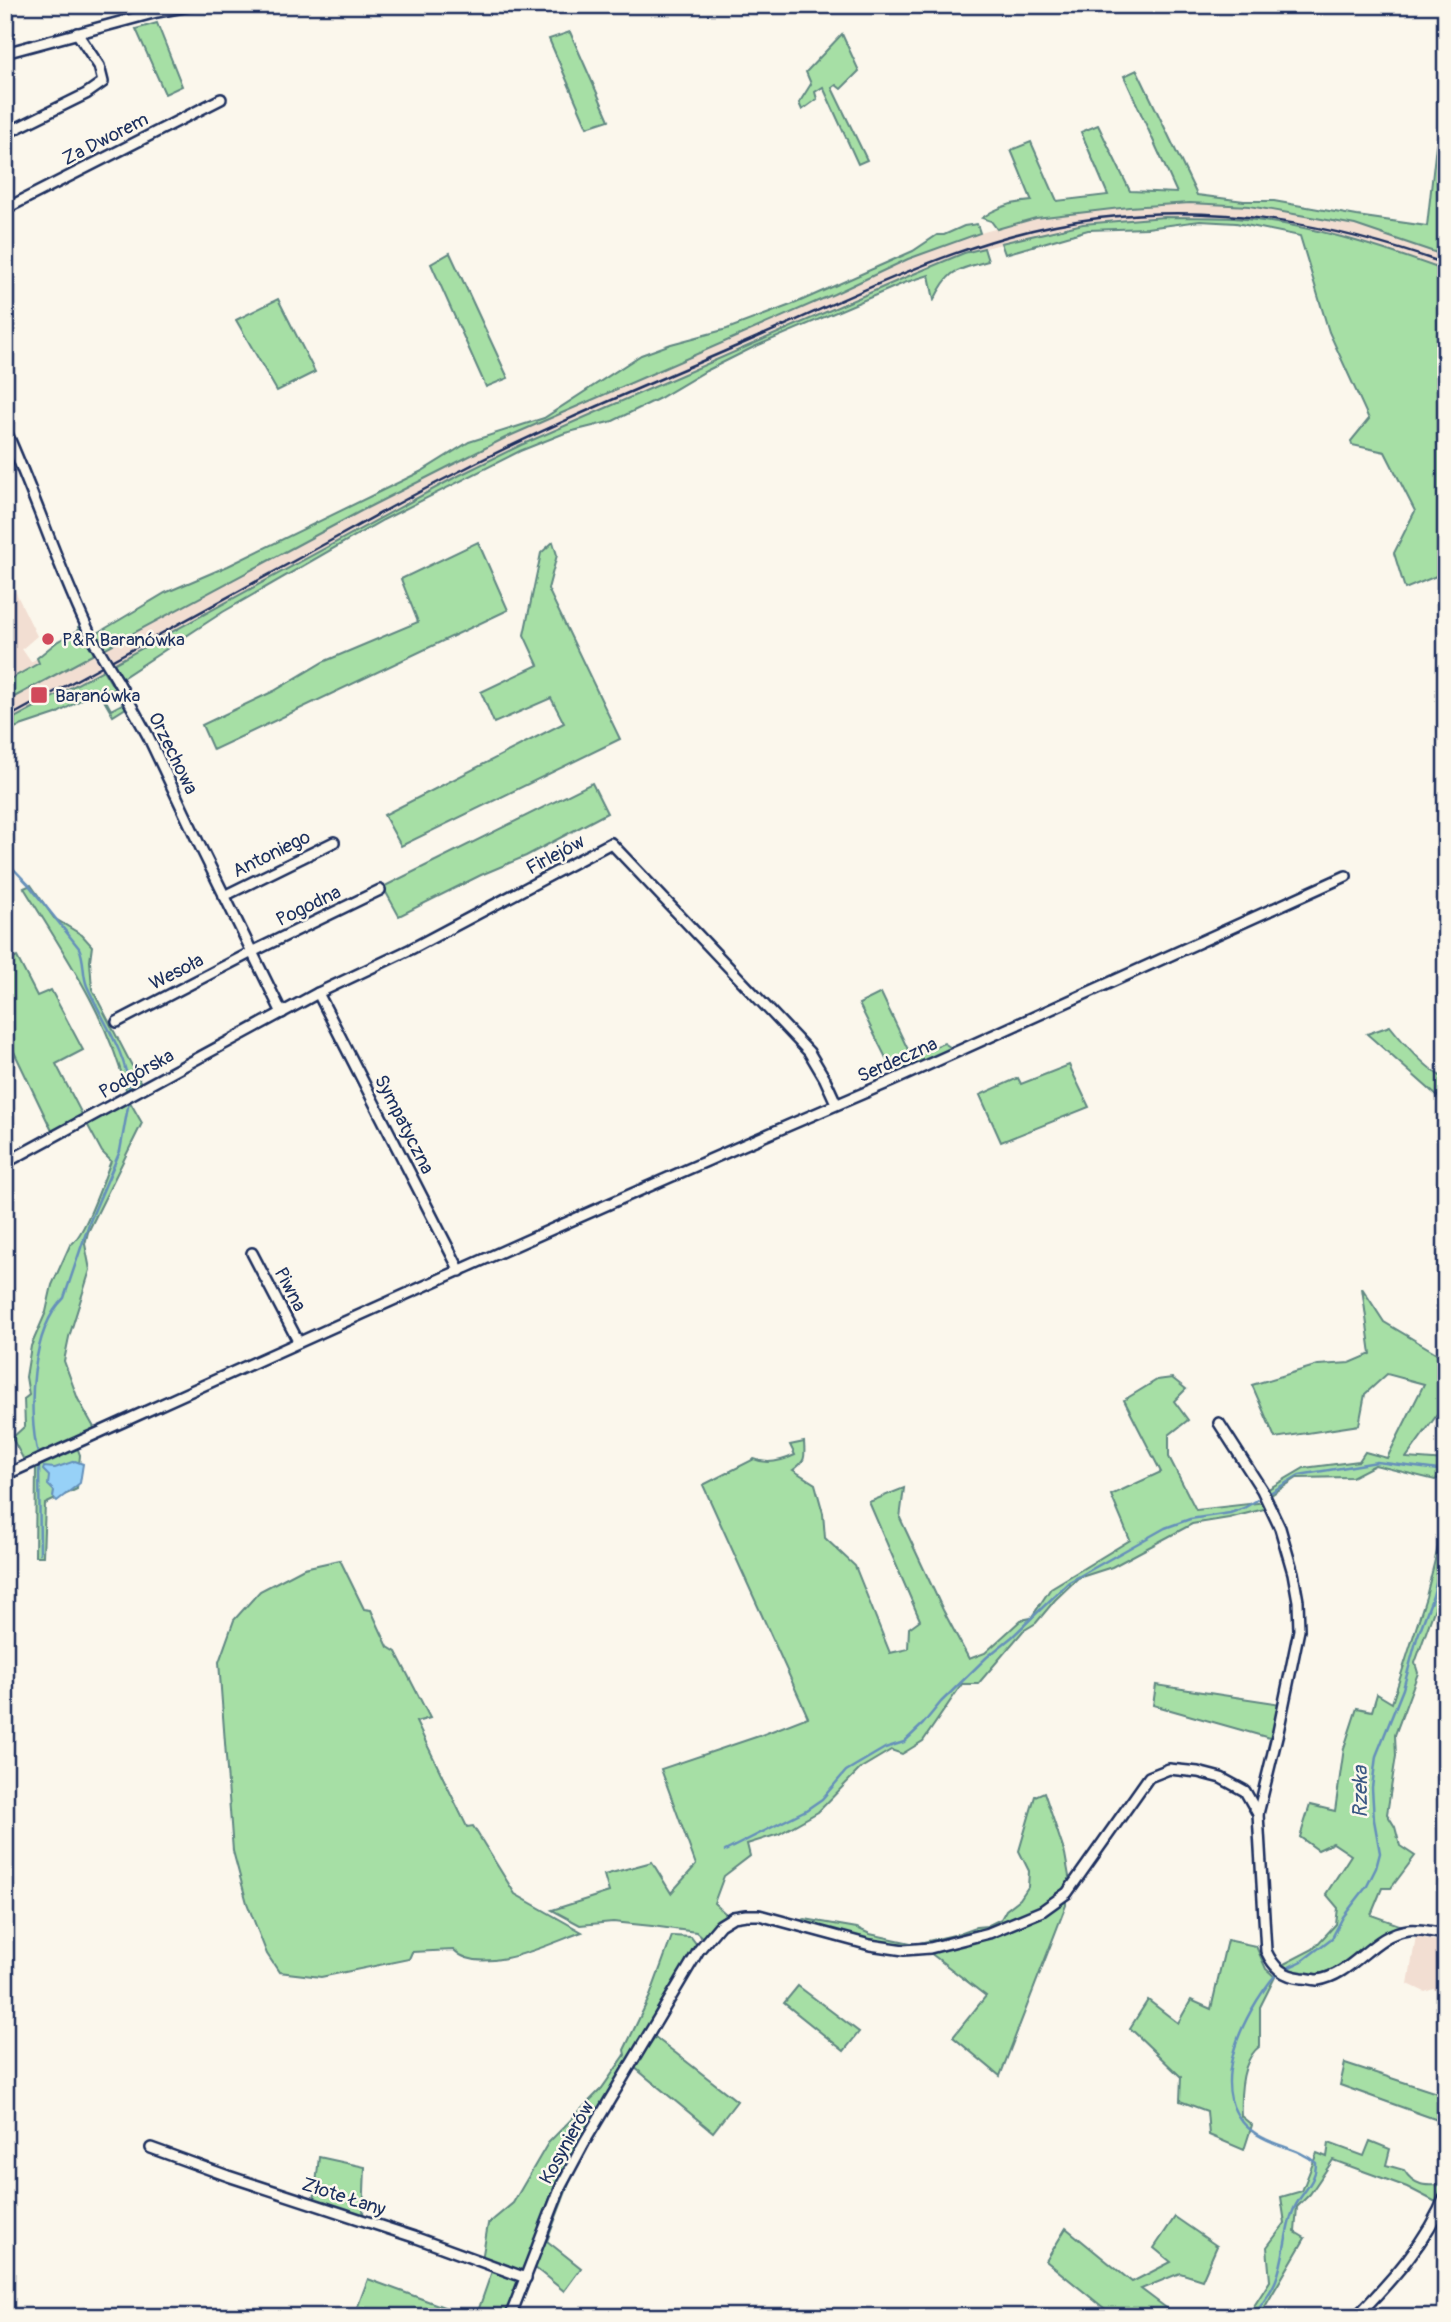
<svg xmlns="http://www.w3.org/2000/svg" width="1451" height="2322" font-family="Pangolin,sans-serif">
<rect width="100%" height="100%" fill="#fbf7ec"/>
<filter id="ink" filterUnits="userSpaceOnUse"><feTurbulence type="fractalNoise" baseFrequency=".0143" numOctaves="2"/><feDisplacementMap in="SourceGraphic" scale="14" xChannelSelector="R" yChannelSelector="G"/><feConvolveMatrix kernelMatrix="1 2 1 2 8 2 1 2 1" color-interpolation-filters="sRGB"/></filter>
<g filter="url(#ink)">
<!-- built -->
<g fill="#f2ded2">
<polygon points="1190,203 1249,206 1355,225 1446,256 1446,271 1378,247 1338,236 1235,218 1083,224 964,253 521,445 452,479 113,664 104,649 361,511 505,438 908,259 980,233 1036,218 1129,207"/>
<polygon points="15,591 37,636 22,649 31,662 37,658 39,662 5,682 5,596"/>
<polygon points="94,654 103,670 5,723 5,702"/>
<polygon points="1416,1936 1446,1943 1446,1993 1433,1989 1425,1992 1408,1984"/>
</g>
<!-- green -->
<g fill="#a6dfa5" stroke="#608782" stroke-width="2">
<polygon points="157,23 182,86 165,94 136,29"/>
<polygon points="570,32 609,120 587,127 549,39"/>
<polygon points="842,34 859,71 841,89 836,85 832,88 867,160 858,164 823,87 815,92 817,99 802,110 799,103 811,84 806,72"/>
<path d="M1137,70L1197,195L1244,201H1274L1357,216L1427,226L1436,145L1446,123V256L1355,225L1249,206L1190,203L1129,207L1036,218L997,229L991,221L982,218C997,207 1014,202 1032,201L1011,150L1031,142L1057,201L1108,195L1081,132L1098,125L1130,191L1177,193L1124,76Z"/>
<path d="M1164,217C1187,217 1211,217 1234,218C1307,223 1377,246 1446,271V572L1405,589L1394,553L1415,511L1385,452L1352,445L1351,441L1369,419L1329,332L1300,236L1236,223L1200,221L1147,228L1088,230L1005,254L1001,243L1083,224Z"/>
<polygon points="977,224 980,233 908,259 834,294 505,438 361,511 104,649 96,634 165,593 228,566 422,471 469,442 544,418 641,355 671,344 727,329 796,303 913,251 937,235 944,235 964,226"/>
<path d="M984,248L988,261C955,271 950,268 934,300L929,275L904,283L754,347L706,371L660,398L613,421L565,433L520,451L383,520L223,612L122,678L113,664L452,479L521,445L904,278L964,253Z"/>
<polygon points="450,253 508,378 486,387 431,264"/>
<polygon points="278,299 315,372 277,391 236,320"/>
<polygon points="478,542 508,610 213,750 202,725 274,691 323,662 418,622 401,579"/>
<polygon points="553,542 557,555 548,589 620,739 401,846 384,815 564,723 551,698 494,723 481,692 538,665 524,635 541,553"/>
<polygon points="80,626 94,654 5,702 5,682 39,663 37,658 58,641 79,630 78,627"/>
<polygon points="103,670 111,683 118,687 103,695 111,710 126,702 129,706 113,716 98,690 56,714 5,731 5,723"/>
<polygon points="592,783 607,813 526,856 481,875 399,916 383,887"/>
<path d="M31,885L54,918L82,935L92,946L90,961L92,989L142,1085L127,1093C109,1018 64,953 24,888Z"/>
<polygon points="17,957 37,996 51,990 83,1050 56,1064 84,1118 54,1135 5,1033 5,963"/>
<polygon points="881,993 911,1056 944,1043 953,1049 899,1074 893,1072 859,1004"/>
<path d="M1390,1026C1405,1045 1420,1062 1440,1076L1446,1069V1104L1367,1034Z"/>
<polygon points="1069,1065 1089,1107 1001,1142 980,1095 1018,1078 1021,1084"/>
<path d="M130,1102L142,1123L88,1232L85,1244L90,1270L69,1337L64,1361L78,1399L96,1431L25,1462L12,1438L25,1426L24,1399L29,1395L26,1377L31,1346L46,1312L52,1285L70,1245C84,1238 104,1178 111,1161L102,1152L87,1124Z"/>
<polygon points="1362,1288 1384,1322 1443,1357 1446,1361 1446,1397 1439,1412 1406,1458 1446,1461 1446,1475 1435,1480 1375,1465 1352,1477 1297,1478 1268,1497 1265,1491 1304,1468 1359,1461 1365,1452 1387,1458 1424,1384 1387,1374 1365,1394 1359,1425 1275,1438 1252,1385 1318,1365 1350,1363 1371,1354"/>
<path d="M1172,1378L1186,1389L1174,1401L1188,1420L1169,1435V1457L1196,1510L1266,1502L1268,1508L1229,1518L1192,1524L1112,1567L1078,1578L1055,1600L1036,1623L1023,1631L978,1684H962L923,1741L902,1754L891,1750L861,1768L818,1812L779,1834L747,1844L750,1856L724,1876L714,1903L726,1914L703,1938L696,1932L652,1926L613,1922L580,1925L552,1910L609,1892L604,1875L652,1862L671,1893L696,1865L661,1769L759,1736L808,1717L703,1485L754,1459C767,1465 782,1461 795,1455L790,1445L804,1442C805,1457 806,1461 793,1470L815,1484L823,1513L825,1538L855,1566L890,1653L908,1649L909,1628L920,1620L869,1502L904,1488L900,1518L943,1610L969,1659L985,1653L1021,1620L1031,1618L1051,1588L1130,1540L1111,1495L1161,1472L1124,1400L1157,1380Z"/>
<polygon points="77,1447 80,1455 77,1489 45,1504 43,1556 35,1556 36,1466"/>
<path d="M1446,1514V1577L1415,1663L1418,1673L1395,1735L1396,1756L1387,1814L1395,1827L1400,1846L1415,1856L1391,1888H1382L1371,1915L1405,1927C1355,1938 1337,1996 1280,1966L1313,1949L1336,1924L1338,1908L1326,1894L1351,1855L1333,1843L1318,1850L1300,1837L1310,1805L1335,1811L1344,1748L1357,1708L1372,1711L1377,1694L1392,1703L1426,1597Z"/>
<path d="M340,1560L364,1609L371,1610L388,1647L396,1652L430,1718L416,1722L467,1827L473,1826L515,1894L582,1932C551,1943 481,1978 454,1950L412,1952L409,1959L321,1977L279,1972L267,1954L247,1903L233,1851L219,1662L234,1620L260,1591L304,1568Z"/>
<polygon points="1156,1685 1281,1704 1273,1739 1153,1705"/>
<path d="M1044,1792L1065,1854L1070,1882C1067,1886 1064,1891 1060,1894C1032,1916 944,1948 909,1946C872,1944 835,1930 799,1921L805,1919L857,1928L870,1934L915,1944L954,1935L976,1927L987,1926L1001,1919L1006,1910L1020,1899L1028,1887L1029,1871L1019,1851L1035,1796Z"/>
<path d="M1066,1899V1905L1000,2076L953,2037L986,1996L929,1952C977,1940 1026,1929 1066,1899Z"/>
<polygon points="672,1936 691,1937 697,1945 661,2010 570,2158 550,2198 522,2274 482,2260 488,2224 513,2203 548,2143 602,2088 625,2055 624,2050 650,1996"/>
<path d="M1227,1940L1256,1946L1266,1969L1275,1977L1260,2007V2046C1241,2060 1240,2094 1241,2116L1252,2125L1244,2150L1209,2135L1207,2111L1180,2101L1181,2077L1130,2028L1148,2000L1178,2023L1191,2000L1211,2009Z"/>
<polygon points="798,1986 859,2032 844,2051 784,2003"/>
<polygon points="655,2037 737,2101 713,2132 634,2067"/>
<polygon points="1345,2063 1446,2096 1446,2123 1340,2085"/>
<path d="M1370,2141L1390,2149L1386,2165L1404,2170C1414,2187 1427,2186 1445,2185L1438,2203L1407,2187L1333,2160L1310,2194L1297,2207L1295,2232L1305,2238L1259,2317H1247L1270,2281L1267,2247L1285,2223L1281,2197L1302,2191L1317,2153L1327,2157L1329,2143L1364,2156Z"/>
<polygon points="580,2155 547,2241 581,2268 564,2291 534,2267 567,2180"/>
<polygon points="319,2157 365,2167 363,2217 314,2202"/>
<polygon points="1175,2217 1217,2246 1202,2280 1180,2273 1141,2289 1169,2310 1182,2317 1115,2317 1046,2261 1066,2228 1132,2282 1171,2262 1154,2248"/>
<polygon points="493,2268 521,2280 504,2317 476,2317"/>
<polygon points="368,2279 471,2317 389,2317 358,2306"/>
</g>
<!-- water -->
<polygon fill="#97d1f7" stroke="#6590ba" stroke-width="2" points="75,1461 83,1464 80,1483 57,1501 53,1497 54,1491 48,1485 49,1476 43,1470 44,1467 55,1468"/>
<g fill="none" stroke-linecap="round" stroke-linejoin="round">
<!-- stream -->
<g stroke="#6590ba" stroke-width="2.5">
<path d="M5,860L28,884L79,948C85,960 82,974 87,986C102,1020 126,1052 129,1089"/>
<path d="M38,1454C27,1411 31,1330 64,1298L90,1221L120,1151L129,1101"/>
<polyline points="39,1464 40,1553"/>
<polyline points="1270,1493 1299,1475 1377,1462 1446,1471"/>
<polyline points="725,1851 806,1810 822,1799 846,1771 885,1748 904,1742 923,1724 941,1702 987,1657 1012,1637 1069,1582 1165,1528 1190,1519 1230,1513 1244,1508 1259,1499"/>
<polyline points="1283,1970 1302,1961 1332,1938 1343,1917 1367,1886 1376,1868 1380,1853 1374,1820 1372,1788 1376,1756 1403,1689 1417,1638 1433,1596 1446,1543"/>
<path d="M1253,2317C1261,2305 1271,2293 1276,2280C1285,2258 1284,2233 1293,2211C1299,2194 1317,2183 1316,2163C1299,2148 1277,2147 1258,2135C1199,2099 1243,2013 1277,1973"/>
</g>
<!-- street casing -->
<g stroke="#1b2f5e" stroke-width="14">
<g id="street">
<polyline points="5,53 157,12 194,5"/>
<polyline points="5,134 86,94 103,82 99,66 77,33"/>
<polyline points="5,209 221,99"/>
<path d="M5,429C37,499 59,572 93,640"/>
<polyline points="117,680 148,736 200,846 282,1013"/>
<polyline points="224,896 334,842"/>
<polyline points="318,993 460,1271"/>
<polyline points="117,1022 252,952 380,890"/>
<polyline points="5,1163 318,993 411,949 611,843 809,1052 825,1079 836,1103"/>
<polyline points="252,1253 298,1341"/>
<polyline points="1219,1423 1262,1490 1280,1528 1293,1573 1298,1601 1299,1630 1278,1732 1258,1814"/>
<path d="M5,1475C300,1342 594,1208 892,1081L1346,876"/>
<polyline points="151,2148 228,2176 414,2237 526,2278"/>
<path d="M510,2317L561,2186L584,2143L699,1950L720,1925L733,1917L746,1915H759L870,1945L904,1950L930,1948L989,1933L1042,1911L1067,1893L1149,1777L1169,1769L1198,1772L1221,1778L1245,1791L1258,1814L1266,1951C1274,1968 1283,1976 1302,1978C1307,1978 1314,1980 1318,1980C1353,1975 1373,1934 1408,1930C1420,1928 1434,1933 1446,1934"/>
<path d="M1356,2317C1391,2281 1427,2242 1446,2194"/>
</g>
</g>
<!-- street -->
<use href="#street" stroke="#fbf7ec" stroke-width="9"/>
<!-- rail -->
<path stroke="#1b2f5e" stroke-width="2.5" d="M5,719C104,665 202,611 301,557C354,528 406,498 460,471C557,421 660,380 760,336C871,288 978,232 1099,218C1221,203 1331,224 1446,264"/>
<!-- street-bridge casing -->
<g stroke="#1b2f5e" stroke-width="14" stroke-linecap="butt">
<polyline id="street-bridge" points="93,640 117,680"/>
</g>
<!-- street-bridge -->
<use href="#street-bridge" stroke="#fbf7ec" stroke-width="9"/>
</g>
</g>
<!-- markers -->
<g fill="#d1495b" stroke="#fbf7ec" stroke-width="2.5">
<circle cx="48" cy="639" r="7"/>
<rect x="30" y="686" width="18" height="18" rx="3.5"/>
</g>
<g text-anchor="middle" stroke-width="5" stroke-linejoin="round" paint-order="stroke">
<!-- street labels -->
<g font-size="19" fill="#1b2f5e" stroke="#fbf7ec">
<text transform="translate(105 138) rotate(-27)" y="7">Za Dworem</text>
<text transform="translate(174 753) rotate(64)" y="7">Orzechowa</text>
<text transform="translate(271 853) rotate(-26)" y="7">Antoniego</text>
<text transform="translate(555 854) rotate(-28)" y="7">Firlejów</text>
<text transform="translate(308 905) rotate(-26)" y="7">Pogodna</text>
<text transform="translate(176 971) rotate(-27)" y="7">Wesoła</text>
<text transform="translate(897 1059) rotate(-24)" y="7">Serdeczna</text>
<text transform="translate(136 1073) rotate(-29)" y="7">Podgórska</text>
<text transform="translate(405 1124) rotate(63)" y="7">Sympatyczna</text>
<text transform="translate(291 1289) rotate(62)" y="7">Piwna</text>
<text transform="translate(566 2142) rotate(-61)" y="7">Kosynierów</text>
<text transform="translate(344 2196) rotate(18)" y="7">Złote Łany</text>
</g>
<!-- poi labels -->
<g font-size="19" fill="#1b2f5e" stroke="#fbf7ec" text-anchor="start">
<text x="62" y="646">P&amp;R Baranówka</text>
<text x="55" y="702">Baranówka</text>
</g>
<!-- water labels -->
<g font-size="21" font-style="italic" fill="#3a5884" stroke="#fbf7ec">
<text transform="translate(1360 1792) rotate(-90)" y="7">Rzeka</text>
</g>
</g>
<!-- margin -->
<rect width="1451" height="2322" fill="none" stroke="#fbf7ec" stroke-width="28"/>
<rect x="14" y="14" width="1423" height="2294" fill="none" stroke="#1b2f5e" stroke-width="2.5" filter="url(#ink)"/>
</svg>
